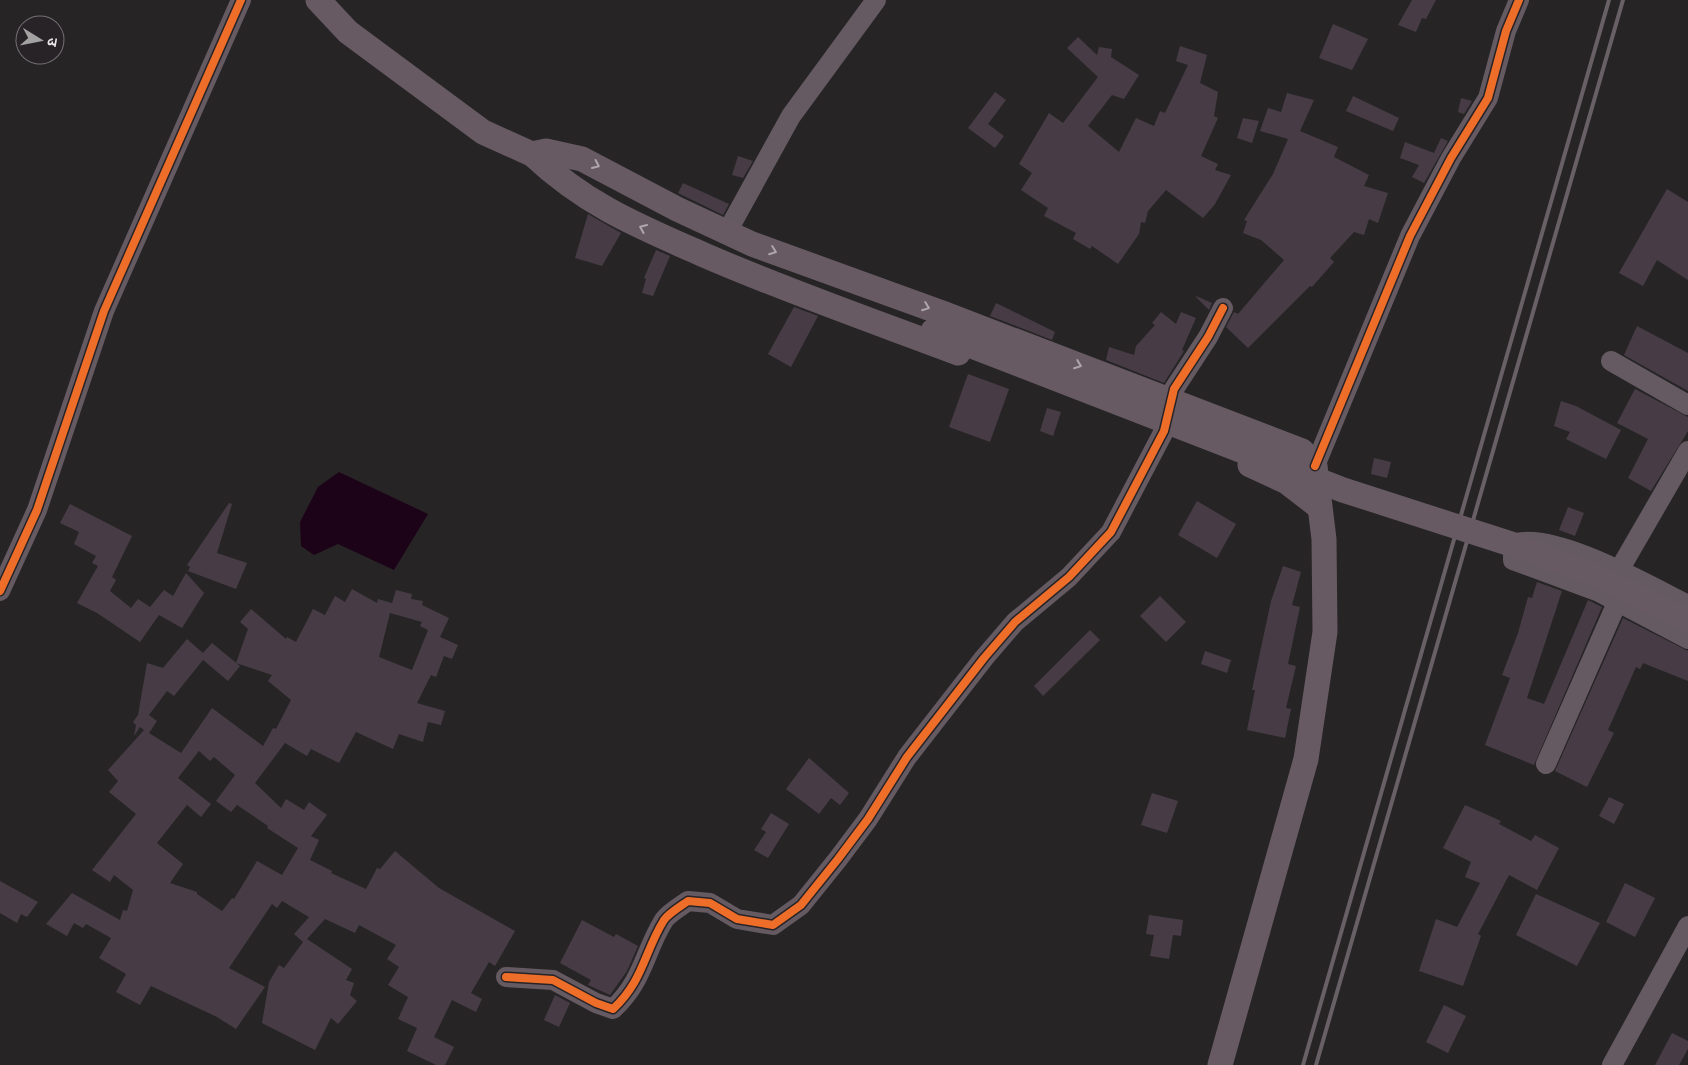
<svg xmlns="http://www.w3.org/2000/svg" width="1688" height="1065" font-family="'Asap Condensed','Noto Sans Devanagari',sans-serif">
<rect width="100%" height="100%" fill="#262425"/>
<!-- water -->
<polygon fill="#1d0318" points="339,472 428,514 394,570 338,544 314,555 301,546 300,522 318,487"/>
<!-- building -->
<g fill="#473c45" fill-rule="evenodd">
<polygon points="1412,0 1436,0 1426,19 1422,18 1416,32 1398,25"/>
<polygon points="1333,24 1368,39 1352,70 1319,58"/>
<polygon points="1078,37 1097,55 1099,47 1112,49 1111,57 1139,75 1124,99 1112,95 1088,126 1119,152 1136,118 1154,126 1160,111 1165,113 1188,65 1176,61 1180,46 1207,55 1200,83 1218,92 1214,116 1218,118 1201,156 1218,164 1215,170 1231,175 1215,204 1203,218 1166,190 1148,211 1145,223 1141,222 1139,234 1118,264 1092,246 1090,249 1073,239 1076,233 1044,216 1048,208 1021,190 1032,173 1019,164 1049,113 1063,123 1098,77 1067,48"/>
<polygon points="995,92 1006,100 988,124 1004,136 995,148 968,128"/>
<polygon points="1287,93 1314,100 1300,131 1338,147 1334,157 1369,175 1364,186 1388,193 1378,223 1369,219 1364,235 1354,232 1330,258 1334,262 1312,287 1310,286 1248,348 1226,327 1234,312 1238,314 1284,260 1261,240 1243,233 1247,221 1244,220 1273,174 1288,139 1260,131 1268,108 1281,112"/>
<polygon points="1353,96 1399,118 1393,131 1346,111"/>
<polygon points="1461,98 1472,101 1464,114 1458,112"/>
<polygon points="1243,118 1259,121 1252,143 1237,138"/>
<polygon points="1441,138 1448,141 1424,183 1412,177 1419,165 1400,158 1405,142 1434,153"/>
<polygon points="738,156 753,161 743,178 732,175"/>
<polygon points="683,183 729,204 723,215 678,193"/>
<polygon points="1667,189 1688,202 1688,280 1657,260 1643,286 1619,273"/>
<polygon points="588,214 621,233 602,266 575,258"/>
<polygon points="656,250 670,256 653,296 642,293 646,279 644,278"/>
<polygon points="1196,296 1212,303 1209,310 1196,297"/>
<polygon points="996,303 1055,332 1052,340 990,316"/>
<polygon points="794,307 818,316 791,367 768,354"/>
<polygon points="1161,312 1176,324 1181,312 1196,318 1182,350 1184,351 1164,383 1106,360 1109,347 1134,355 1136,346 1155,325 1152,323"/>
<polygon points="1637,326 1688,353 1688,391 1624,355"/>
<polygon points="968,374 1009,389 990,442 949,427"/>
<polygon points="1635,389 1688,417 1688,431 1651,491 1628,478 1648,439 1617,423"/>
<polygon points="1561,401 1576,406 1621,430 1606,459 1566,439 1570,432 1554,426"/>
<polygon points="1047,408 1061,412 1053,436 1040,431"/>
<polygon points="1374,458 1391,462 1387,478 1371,474"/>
<polygon points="1197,501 1236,524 1217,558 1178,535"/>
<polygon points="229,503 232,504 217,553 247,563 236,589 188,571 190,567 187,565"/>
<polygon points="70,504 132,536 112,577 116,580 110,591 131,608 138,599 150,607 164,590 173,596 186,573 204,593 182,628 159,615 140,642 97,613 77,603 98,566 92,563 96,556 74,544 79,532 60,523"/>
<polygon points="1568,507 1584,513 1575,536 1559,530"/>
<polygon points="1283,566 1301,572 1292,605 1300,607 1288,664 1296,666 1286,708 1291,709 1285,738 1247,730 1255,690 1252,690 1271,601"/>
<polygon points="1537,582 1562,591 1527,698 1544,704 1588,600 1602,607 1534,765 1485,745 1510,678 1502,675 1518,633 1528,597 1532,598"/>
<path d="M352,589L377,603L378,599L392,603L396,590L412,594L411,599L423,601L422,605L449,618L440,637L458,645L452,659L444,656L436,677L431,675L417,703L445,711L441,725L428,722L423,742L399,734L393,749L356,732L339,763L311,749L307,756L285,743L255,783L281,808L286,799L304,810L309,802L327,815L311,836L319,840L310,860L332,871L331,873L366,889L377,868L380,869L395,851L439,888L515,931L495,966L489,962L471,993L482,999L476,1012L452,1000L434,1037L454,1047L445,1065H436L407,1051L417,1028L398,1019L408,997L388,985L399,967L387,959L396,945L359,925L355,933L325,919L307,939L352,969L346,980L354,983L350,995L357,1001L338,1024L331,1018L315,1050L262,1023L269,982L279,965L284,968L303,942L294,934L309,917L282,901L277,908L272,904L229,968L265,987L236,1029L217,1017L151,986L140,1005L116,992L126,974L99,958L111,938L86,924L83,928L74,923L67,936L46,924L72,893L120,920L123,910L127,911L133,890L114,875L110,882L92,870L136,814L109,792L118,781L108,770L144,730L140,727L134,736L136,725L133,722L138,715L147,663L163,668L187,639L203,653L212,643L240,666L228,681L203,660L174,696L167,691L149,715L157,721L149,733L181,753L212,708L263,746L273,728L276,729L291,700L268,681L272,675L236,663L248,629L240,622L251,609L286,639L287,637L296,642L313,609L325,615L335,596L345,602ZM390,613L422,622L420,626L428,630L412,670L379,657ZM199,751L210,761L214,757L235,775L216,801L231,812L237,805L268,826L267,828L298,848L282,875L257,861L234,899L232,898L222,911L197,894V892L170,883L183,864L157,843L187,805L201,817L211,804L178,778Z"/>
<polygon points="1160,596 1186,622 1166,642 1140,616"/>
<polygon points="1623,618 1688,651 1688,681 1643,663 1640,669 1636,667 1608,730 1614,733 1587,787 1555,771"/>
<polygon points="1090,630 1100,640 1043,696 1034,686"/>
<polygon points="1205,651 1231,660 1227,673 1201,664"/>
<polygon points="809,758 849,793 840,805 831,798 819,814 786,789"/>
<polygon points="1152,793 1178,801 1167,833 1141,825"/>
<polygon points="1609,797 1624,804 1614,824 1599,816"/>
<polygon points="1465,805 1501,821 1499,824 1531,841 1535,835 1559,848 1537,890 1509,875 1478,934 1481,936 1463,986 1419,971 1436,919 1457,927 1480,883 1465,877 1471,862 1443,848"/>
<polygon points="771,813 789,824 768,858 754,850 766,832 761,829"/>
<polygon points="0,881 38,902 27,917 21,914 17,923 0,913"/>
<polygon points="1625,883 1655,898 1635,937 1606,922"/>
<polygon points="1536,894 1600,923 1577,966 1516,935"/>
<polygon points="1149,915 1183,920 1181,936 1173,935 1169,959 1150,956 1154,935 1146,934"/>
<polygon points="582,920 614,937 616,934 638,946 627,971 610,995 588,985 591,980 560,963"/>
<polygon points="555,995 570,1003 559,1027 544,1020"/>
<polygon points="1444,1005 1466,1016 1448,1053 1426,1042"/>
<polygon points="1672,1033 1688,1041 1688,1049 1679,1065 1655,1065"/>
</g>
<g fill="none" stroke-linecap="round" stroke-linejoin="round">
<!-- minor -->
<g stroke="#655a62" stroke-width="20">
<polyline points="727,232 791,116 876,0"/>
<polyline points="1611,361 1688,405"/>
<polyline points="1315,466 1410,236 1451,158 1488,98 1506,31 1519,0"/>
<polyline points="1618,572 1688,451"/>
<polyline points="0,591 37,510 104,311 241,0"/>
<path d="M1688,605C1650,586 1557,533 1517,543L1513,551V560L1597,591L1688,639"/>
<polyline points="1546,764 1623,589"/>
<path d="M506,977L553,980L596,1003L613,1009C644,980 644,952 664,920C669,913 681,906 688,901L710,903L737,919L773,925L801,905L838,859L868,819L907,757L984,658L1015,622L1069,577L1111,532L1164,431L1174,389L1208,337L1223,308"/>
<polyline points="1612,1065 1688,926"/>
</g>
<!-- major -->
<g stroke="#675a63" stroke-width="25">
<polyline points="318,0 348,32 483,132 547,161"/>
<polyline points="532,154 546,151 582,159 677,209 752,244 945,314 1302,451 1315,466 1324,539 1325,632 1306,759 1220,1065"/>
<path d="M532,154C586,205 638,226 704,255C787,291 873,321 958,353"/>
<polyline points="1250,465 1287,482 1318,506"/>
</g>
<!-- rail -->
<g stroke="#696066" stroke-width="4">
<polyline points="1303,1065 1609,0"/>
<polyline points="1316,1065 1623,0"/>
</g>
<!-- major-bridge -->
<polyline stroke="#675a63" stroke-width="25" points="933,331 1343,490 1514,545 1592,574 1688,621"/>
<!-- cycleway casing -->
<g stroke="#272326" stroke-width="11">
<g id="cycleway">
<polyline points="1315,466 1410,236 1451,158 1488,98 1506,31 1519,0"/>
<polyline points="0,591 37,510 104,311 241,0"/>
<path d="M506,977L553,980L596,1003L613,1009C644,980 644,952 664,920C669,913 681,906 688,901L710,903L737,919L773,925L801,905L838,859L868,819L907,757L984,658L1015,622L1069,577L1111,532L1164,431L1174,389L1208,337L1223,308"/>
</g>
</g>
<!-- cycleway -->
<use href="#cycleway" stroke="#ee6e29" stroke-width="8"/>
</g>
<!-- one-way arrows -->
<defs><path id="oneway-chevron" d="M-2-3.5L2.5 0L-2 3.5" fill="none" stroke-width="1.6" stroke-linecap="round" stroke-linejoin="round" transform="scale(1.25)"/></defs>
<g stroke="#aea6ac">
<use href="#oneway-chevron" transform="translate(596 165) rotate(25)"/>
<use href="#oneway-chevron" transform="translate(643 228) rotate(-156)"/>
<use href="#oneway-chevron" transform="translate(773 251) rotate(20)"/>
<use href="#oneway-chevron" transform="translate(926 307) rotate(21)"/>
<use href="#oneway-chevron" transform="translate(1078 365) rotate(21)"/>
</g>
<!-- north arrow -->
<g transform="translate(40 40) rotate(100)"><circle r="24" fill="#272326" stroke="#747173"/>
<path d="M0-4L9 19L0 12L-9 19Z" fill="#a4a1a3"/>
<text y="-8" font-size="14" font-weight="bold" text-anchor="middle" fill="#e8e5e7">उ</text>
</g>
</svg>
